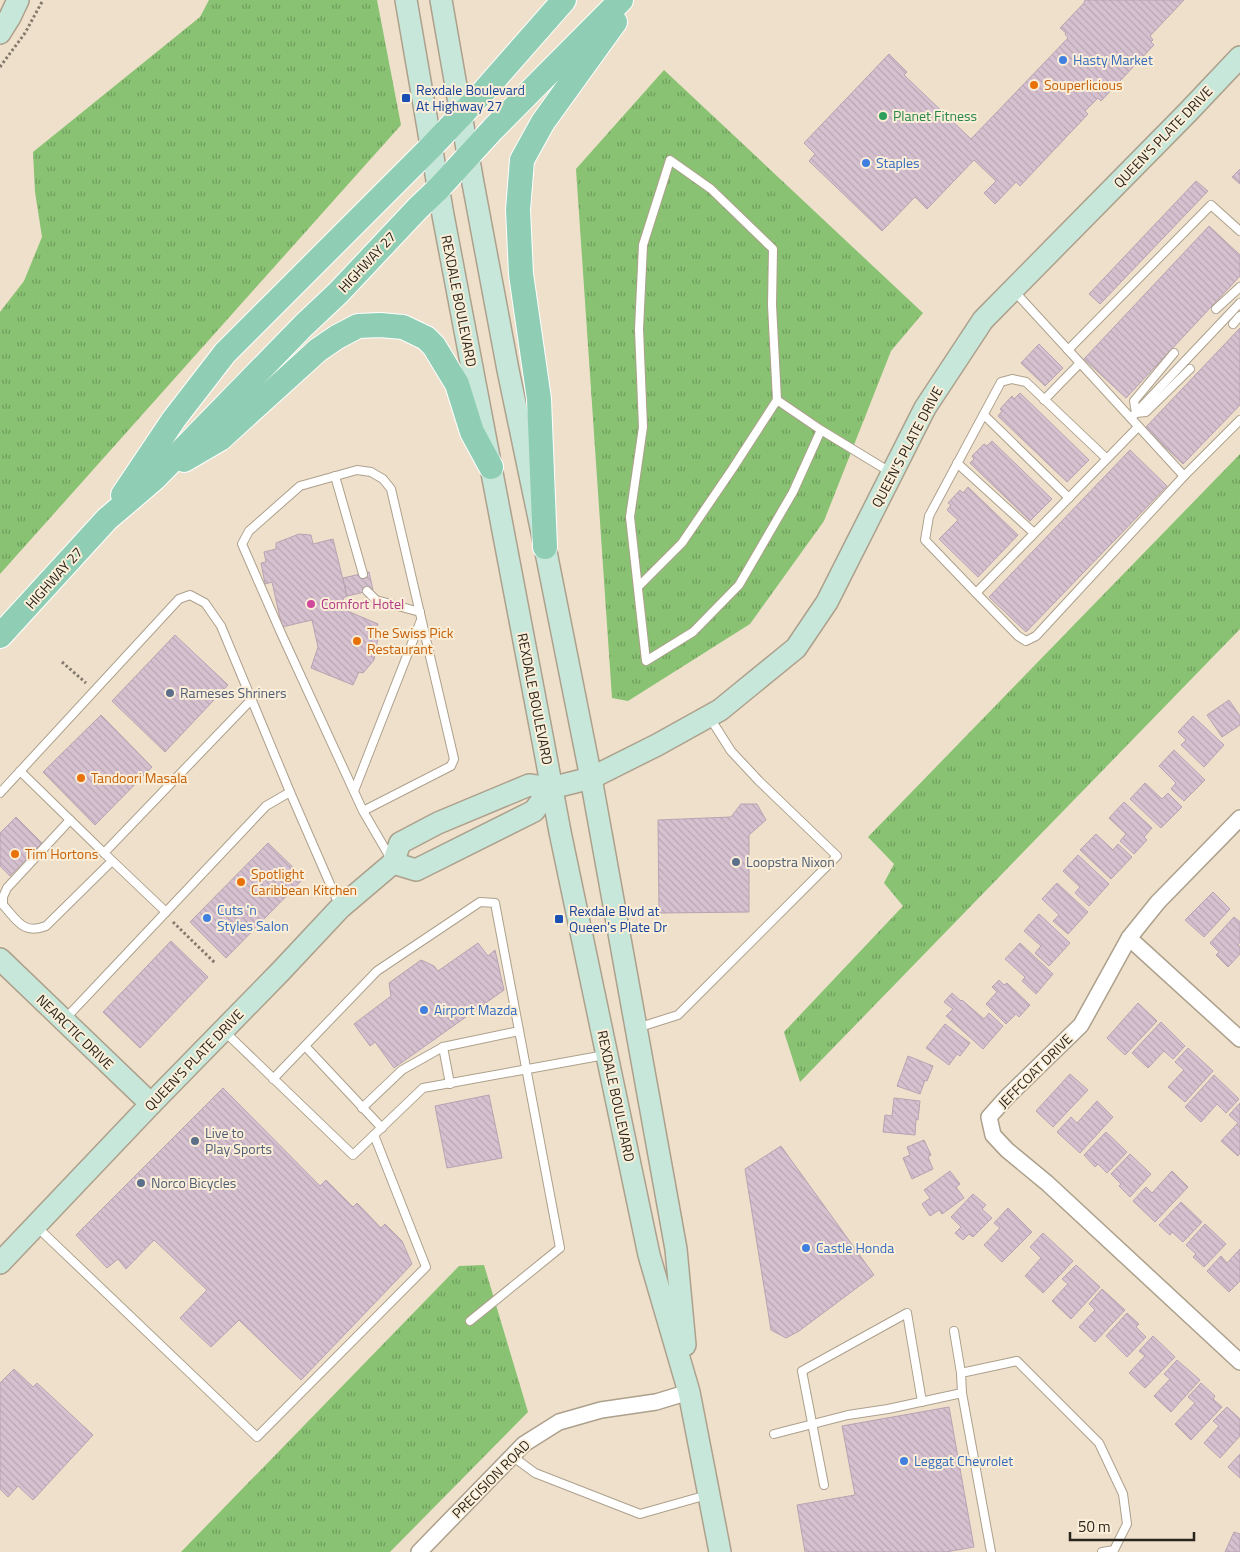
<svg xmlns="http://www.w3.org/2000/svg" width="1240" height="1552" font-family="'Titillium Web',sans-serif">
<defs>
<pattern id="grass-tufts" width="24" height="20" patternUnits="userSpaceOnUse" patternTransform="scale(1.25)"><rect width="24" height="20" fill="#88c272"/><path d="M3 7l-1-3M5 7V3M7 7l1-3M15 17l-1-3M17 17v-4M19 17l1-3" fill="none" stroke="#6f9d5d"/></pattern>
<pattern id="building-back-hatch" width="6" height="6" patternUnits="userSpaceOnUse" patternTransform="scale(1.25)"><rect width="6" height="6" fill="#d6c1d0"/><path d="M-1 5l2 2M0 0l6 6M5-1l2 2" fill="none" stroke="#b8a6b2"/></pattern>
</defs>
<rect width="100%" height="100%" fill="#eee0cb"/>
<!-- grass -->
<g fill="url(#grass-tufts)">
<polygon points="209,0 377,0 401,125 0,574 0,312 24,281 42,237 35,192 33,152 200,17"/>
<polygon points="664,70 923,313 891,351 824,521 750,624 628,701 612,698 576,169"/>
<polygon points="1240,454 1240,629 800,1082 784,1032 903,906 884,883 894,864 868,837"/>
<polygon points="484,1265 528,1412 390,1552 181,1552 459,1266"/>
</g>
<!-- building -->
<g fill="url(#building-back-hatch)" stroke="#b8a3b2">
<polygon points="1085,0 1184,0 1150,36 1153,40 1151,42 1154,45 1101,101 1098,98 1085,111 1088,114 1020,186 1016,182 995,204 984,193 996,181 974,160 927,209 915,197 882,231 809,161 815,154 804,143 889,54 907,72 904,75 971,139 1068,38 1065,34 1066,33 1060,28 1084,3"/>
<polygon points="1240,169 1240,184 1232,177"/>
<polygon points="1196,181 1208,191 1100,304 1089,294"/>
<polygon points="1209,226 1240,255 1240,276 1126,398 1084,359"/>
<polygon points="1240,328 1240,405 1183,464 1145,428"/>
<polygon points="1039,344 1063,368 1045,386 1021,363"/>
<polygon points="1020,393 1089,460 1067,482 998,416 1002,411 1000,409 1012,396 1014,399"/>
<polygon points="992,441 1052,499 1030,521 970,463 974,459 972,456 984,444 987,446"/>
<polygon points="1130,450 1167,486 1026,632 989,597"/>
<polygon points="968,487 1018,535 978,577 939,539 958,520 947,510 951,505 948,503 960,490 963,493"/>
<polygon points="299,534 311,535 313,544 333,539 347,596 343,598 345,610 378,624 373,638 378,638 374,660 363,673 359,672 353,685 311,668 318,647 312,620 282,627 272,582 265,584 261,563 266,562 264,552 276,549 276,543"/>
<polygon points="369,572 373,590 347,596 343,578"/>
<polygon points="175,635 228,685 165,752 112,701"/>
<polygon points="1229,700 1240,716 1240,725 1222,737 1207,715"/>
<polygon points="101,715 152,767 95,825 43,772"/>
<polygon points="1193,716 1224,745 1204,767 1181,745 1186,740 1178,732"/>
<polygon points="1174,750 1205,780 1184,801 1171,789 1176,783 1159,766"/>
<polygon points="1145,783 1162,799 1168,793 1182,807 1161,828 1130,799"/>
<polygon points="1124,802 1152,828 1144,837 1147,840 1134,854 1120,841 1126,834 1109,818"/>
<polygon points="741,804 757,804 766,820 749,835 749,912 659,913 658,820 731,817"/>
<polygon points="16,817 42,843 10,876 0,866 0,833"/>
<polygon points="1096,834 1113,850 1118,844 1132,857 1111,879 1080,850"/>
<polygon points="268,843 304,878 226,958 190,922"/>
<polygon points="1078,855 1109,884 1089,906 1075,893 1080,887 1063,871"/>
<polygon points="1057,883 1088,912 1068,934 1053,921 1059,915 1042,899"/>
<polygon points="1213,892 1230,909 1204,937 1185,920"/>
<polygon points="1039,914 1070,943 1049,966 1035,953 1041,946 1024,931"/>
<polygon points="1234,917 1240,922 1240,942 1238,945 1240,947 1240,954 1228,967 1216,955 1219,952 1210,943"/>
<polygon points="171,941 208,977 140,1048 103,1012"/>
<polygon points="478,943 488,956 495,950 504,990 394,1068 375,1042 370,1046 354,1024 391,996 389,983 421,960 434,966 438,971"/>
<polygon points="1020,943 1053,974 1036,994 1022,981 1025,977 1005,959"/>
<polygon points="999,980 1004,985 1007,983 1030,1005 1019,1017 1016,1014 1006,1024 986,1004 997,992 992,987"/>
<polygon points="952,993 961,1001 962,1000 984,1019 989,1013 1003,1026 983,1049 946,1016 953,1009 944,1002"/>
<polygon points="1138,1003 1157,1021 1125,1055 1107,1038"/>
<polygon points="1161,1022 1185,1046 1173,1059 1164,1051 1148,1068 1132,1053"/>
<polygon points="945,1024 970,1043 960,1056 957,1054 949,1065 926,1048"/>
<polygon points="1188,1048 1213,1071 1185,1102 1168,1087 1184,1070 1175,1062"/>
<polygon points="908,1056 933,1066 927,1081 925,1080 920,1094 897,1086"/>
<polygon points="1070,1074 1088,1090 1053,1127 1036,1111"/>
<polygon points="1214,1075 1239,1099 1226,1113 1217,1104 1201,1122 1185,1107"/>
<polygon points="223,1088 320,1186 326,1180 353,1207 357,1203 381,1228 385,1224 402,1241 412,1264 301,1380 239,1320 211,1347 180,1318 207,1290 154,1240 126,1269 118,1259 107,1268 76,1235"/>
<polygon points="489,1095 502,1158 447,1168 435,1106"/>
<polygon points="894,1098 920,1101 918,1120 916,1119 915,1135 883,1132 885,1115 892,1116"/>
<polygon points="1097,1101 1113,1117 1080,1153 1057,1132 1071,1117 1077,1123"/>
<polygon points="1240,1103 1240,1153 1238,1156 1221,1141 1238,1123 1229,1115"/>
<polygon points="1106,1132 1127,1152 1107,1173 1098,1164 1095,1167 1084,1155"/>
<polygon points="924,1140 931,1155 928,1157 933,1169 912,1179 903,1158 910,1155 907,1147"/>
<polygon points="781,1146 874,1275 799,1331 786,1338 771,1330 745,1169"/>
<polygon points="1130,1154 1151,1174 1130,1197 1119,1186 1121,1184 1111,1174"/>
<polygon points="950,1171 960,1184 956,1187 964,1198 942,1214 939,1210 930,1216 922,1204 930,1198 924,1190"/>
<polygon points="1172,1171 1188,1187 1155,1222 1133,1201 1146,1187 1152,1193"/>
<polygon points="973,1194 986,1205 982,1209 992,1218 973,1237 969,1234 963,1240 955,1233 961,1227 951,1217"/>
<polygon points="1181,1202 1202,1222 1183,1242 1172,1232 1170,1235 1159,1225"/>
<polygon points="1008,1208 1032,1232 1002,1262 984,1245 1000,1228 994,1223"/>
<polygon points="1205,1224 1226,1244 1204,1267 1193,1257 1196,1254 1186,1245"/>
<polygon points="1043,1233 1073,1261 1043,1293 1025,1276 1041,1258 1030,1247"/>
<polygon points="1240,1249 1240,1281 1229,1292 1207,1271 1221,1256 1227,1263"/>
<polygon points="1076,1265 1100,1287 1071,1319 1052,1301 1068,1284 1062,1279"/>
<polygon points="1102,1289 1125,1310 1095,1342 1079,1327 1095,1310 1089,1304"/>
<polygon points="1127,1313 1139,1324 1136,1327 1146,1337 1127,1357 1106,1336"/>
<polygon points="1153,1336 1175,1357 1145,1388 1129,1373 1145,1356 1139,1351"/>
<polygon points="1177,1360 1200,1380 1171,1412 1154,1396 1170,1379 1164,1374"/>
<polygon points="14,1369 33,1387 37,1383 93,1435 33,1500 18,1486 8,1497 0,1489 0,1383"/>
<polygon points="1201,1383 1215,1396 1213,1399 1222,1407 1191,1440 1175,1424 1195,1403 1188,1397"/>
<polygon points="949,1407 974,1547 946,1552 805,1552 797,1505 855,1495 842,1426"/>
<polygon points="1227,1407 1240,1419 1240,1436 1220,1458 1204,1443 1219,1426 1213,1421"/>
<polygon points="1240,1454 1240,1478 1228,1467"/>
<polygon points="1234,1532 1240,1534 1240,1552 1225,1552"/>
</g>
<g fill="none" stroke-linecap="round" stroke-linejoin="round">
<!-- lane casing -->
<g stroke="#ada08c" stroke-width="10">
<g id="lane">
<polyline points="1014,291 1184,476 1240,420"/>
<polyline points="1216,309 1240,287"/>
<polyline points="1233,324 1240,316"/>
<polyline points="1068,350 1211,205 1240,231"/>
<polyline points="1174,353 1134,401 1136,413 1146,412 1190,369"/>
<polyline points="1044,400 1080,363"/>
<polyline points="984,415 1069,498"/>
<polyline points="1131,418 1240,303"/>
<polyline points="821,430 793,492 739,585 693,632 646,661 630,517 643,427 639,329 643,245 670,160 711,189 773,249 772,305 777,400 821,430 890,472"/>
<polyline points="1107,459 1026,382 1012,379 1001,382 929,516 925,540 976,593 1138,427"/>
<polyline points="957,463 1034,533"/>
<polyline points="335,476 363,574"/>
<polyline points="639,586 682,543 733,468 777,400"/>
<polyline points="367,591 376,600 420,612"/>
<polyline points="976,593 1018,636 1026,641 1036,636 1184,476"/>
<polyline points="20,771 104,853"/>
<polyline points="354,791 421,620"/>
<polyline points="0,793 179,599 190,595 205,603 221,626 290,792"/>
<polyline points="363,811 451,766 454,759 391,489 383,479 371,472 357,470 300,486 249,531 242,544 281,633 363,811 391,859"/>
<path d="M70,820L7,888L3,897V905C17,920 23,935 46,926L112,861"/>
<polyline points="166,912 104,853 252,699"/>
<polyline points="65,1019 266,806 290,792 340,907"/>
<polyline points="637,1028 678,1015 837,856 759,781 731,751 710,718"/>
<polyline points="224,1031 353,1155 423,1088 605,1055"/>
<polyline points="305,1046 382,1128"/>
<polyline points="273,1079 377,971 480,902 495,903 560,1248 470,1321"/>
<polyline points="450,1084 443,1047 519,1031"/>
<polyline points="362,1108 402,1070 443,1047"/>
<polyline points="37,1227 257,1437 426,1267 374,1135"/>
<polyline points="954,1331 961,1373"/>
<polyline points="962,1393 961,1373 1017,1361 1099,1443 1123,1494 1127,1524 1114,1550 1102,1552"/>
<polyline points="774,1434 848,1415 888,1409 962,1393 991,1552"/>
<polyline points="512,1456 535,1473 640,1514 707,1495"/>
<polyline points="824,1485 802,1371 907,1313 922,1402"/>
</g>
</g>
<!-- street casing -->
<g stroke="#ada08c" stroke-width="18">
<g id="street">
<polyline points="1240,818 1158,902 1129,938 1081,1025 1007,1097 989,1117 993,1135 1007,1150 1047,1183 1240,1362"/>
<polyline points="1129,938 1240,1039"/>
<polyline points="419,1552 524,1444 559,1422 601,1410 656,1402 689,1392"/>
</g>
</g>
<!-- secondary casing -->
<g stroke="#ada08c" stroke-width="24">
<g id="secondary">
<polyline points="406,0 443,215 543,741 560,832 649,1255 689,1392 720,1552"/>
<polyline points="441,0 473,183 508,370 545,547 591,778 676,1249 685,1345"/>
<polyline points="0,33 10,17 18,0"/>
<polyline points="393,863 416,870 534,811 551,788"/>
<polyline points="0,959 151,1104"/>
<polyline points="0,1263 151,1104 281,971 340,908 393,863 400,843 438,823 529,785 551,788 591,778 657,745 720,710 796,648 827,602 925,408 983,320 1188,112 1240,57"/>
</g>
</g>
<!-- primary casing -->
<g stroke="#fff" stroke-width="26">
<g id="primary">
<polyline points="184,460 220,439 318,350 337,337 358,326 380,325 403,327 426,338 434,346 457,384 472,432 491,467"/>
<polyline points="123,495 174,419 225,353 432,146 485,90 564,0"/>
<polyline points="545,547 539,399 521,274 518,210 522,160 543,122 615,22"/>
<polyline points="0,636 107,519 155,478 304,325 338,293 418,208 439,188 493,129 621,0"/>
</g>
</g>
<!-- path -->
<g stroke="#837a6c" stroke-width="3" stroke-dasharray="2.5 2.5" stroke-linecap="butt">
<polyline points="0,67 25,33 43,0"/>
<polyline points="62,662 86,683"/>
<polyline points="173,922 215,963"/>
</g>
<!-- lane -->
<use href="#lane" stroke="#fff" stroke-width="8"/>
<!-- street -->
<use href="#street" stroke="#fff" stroke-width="15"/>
<!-- secondary -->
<use href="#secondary" stroke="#c7e7da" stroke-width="21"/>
<!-- primary -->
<use href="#primary" stroke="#8fceb5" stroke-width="24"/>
</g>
<!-- markers -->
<g fill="#3f7fe0" stroke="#fbeed8" stroke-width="2">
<circle cx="1063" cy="60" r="5"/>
<circle cx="866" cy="163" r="5"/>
<circle cx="207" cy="918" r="5"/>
<circle cx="424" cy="1010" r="5"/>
<circle cx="806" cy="1248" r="5"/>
<circle cx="904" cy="1461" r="5"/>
</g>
<g fill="#e8710a" stroke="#fbeed8" stroke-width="2">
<circle cx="1034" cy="85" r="5"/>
<circle cx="357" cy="641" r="5"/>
<circle cx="81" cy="778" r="5"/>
<circle cx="15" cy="854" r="5"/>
<circle cx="241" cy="882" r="5"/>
</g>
<g fill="#1a4fb4" stroke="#fbeed8" stroke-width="2">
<rect x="401" y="93" width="10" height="10" rx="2.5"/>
<rect x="554" y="914" width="10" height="10" rx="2.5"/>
</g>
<circle fill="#2e9e5b" stroke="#fbeed8" stroke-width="2" cx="883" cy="116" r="5"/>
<circle fill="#d1479c" stroke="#fbeed8" stroke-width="2" cx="311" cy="604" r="5"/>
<g fill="#5c6f8a" stroke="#fbeed8" stroke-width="2">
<circle cx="170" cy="693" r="5"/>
<circle cx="736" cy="862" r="5"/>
<circle cx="195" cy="1141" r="5"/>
<circle cx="141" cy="1183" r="5"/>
</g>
<g text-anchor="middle" stroke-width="4" stroke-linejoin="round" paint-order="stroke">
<!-- shop labels -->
<g font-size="14" fill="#366cbe" stroke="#fbeed8" text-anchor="start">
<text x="1073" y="65">Hasty Market</text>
<text x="876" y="168">Staples</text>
<text x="217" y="915">Cuts 'n<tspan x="217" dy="16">Styles Salon</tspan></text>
<text x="434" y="1015">Airport Mazda</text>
<text x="816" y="1253">Castle Honda</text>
<text x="914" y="1466">Leggat Chevrolet</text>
</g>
<!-- food labels -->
<g font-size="14" fill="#c56008" stroke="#fbeed8" text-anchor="start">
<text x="1044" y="90">Souperlicious</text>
<text x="367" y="638">The Swiss Pick<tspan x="367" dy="16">Restaurant</tspan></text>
<text x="91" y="783">Tandoori Masala</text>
<text x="25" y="859">Tim Hortons</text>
<text x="251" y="879">Spotlight<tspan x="251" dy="16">Caribbean Kitchen</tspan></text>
</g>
<!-- transit labels -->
<g font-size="14" fill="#164399" stroke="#fbeed8" text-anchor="start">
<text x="416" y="95">Rexdale Boulevard<tspan x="416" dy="16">At Highway 27</tspan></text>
<text x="569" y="916">Rexdale Blvd at<tspan x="569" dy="16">Queen's Plate Dr</tspan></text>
</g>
<!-- leisure labels -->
<g font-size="14" fill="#27864d" stroke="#fbeed8" text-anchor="start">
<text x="893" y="121">Planet Fitness</text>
</g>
<!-- street labels -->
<g font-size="14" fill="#2a251d" stroke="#fbeed8">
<text transform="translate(1163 137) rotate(-46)" y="5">QUEEN'S PLATE DRIVE</text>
<text transform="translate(367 262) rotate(-47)" y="5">HIGHWAY 27</text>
<text transform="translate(459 301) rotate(79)" y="5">REXDALE BOULEVARD</text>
<text transform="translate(907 447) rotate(-62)" y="5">QUEEN'S PLATE DRIVE</text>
<text transform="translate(54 578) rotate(-48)" y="5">HIGHWAY 27</text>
<text transform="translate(535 699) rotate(79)" y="5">REXDALE BOULEVARD</text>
<text transform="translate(75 1032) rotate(44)" y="5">NEARCTIC DRIVE</text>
<text transform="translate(194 1060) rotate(-46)" y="5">QUEEN'S PLATE DRIVE</text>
<text transform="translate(1035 1071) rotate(-45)" y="5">JEFFCOAT DRIVE</text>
<text transform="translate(616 1096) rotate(78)" y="5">REXDALE BOULEVARD</text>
<text transform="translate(491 1479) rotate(-45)" y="5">PRECISION ROAD</text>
</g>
<!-- hotel labels -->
<g font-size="14" fill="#b23c85" stroke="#fbeed8" text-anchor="start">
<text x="321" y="609">Comfort Hotel</text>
</g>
<!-- service labels -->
<g font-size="14" fill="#4e5e75" stroke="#fbeed8" text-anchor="start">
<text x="180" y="698">Rameses Shriners</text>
<text x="746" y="867">Loopstra Nixon</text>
<text x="205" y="1138">Live to<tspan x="205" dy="16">Play Sports</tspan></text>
<text x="151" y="1188">Norco Bicycles</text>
</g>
</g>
<!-- scale -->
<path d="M1070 1532v8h124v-8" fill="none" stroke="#2a251d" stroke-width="2.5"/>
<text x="1078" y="1532" font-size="15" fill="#2a251d" stroke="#fbeed8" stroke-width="4" paint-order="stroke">50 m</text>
</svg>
